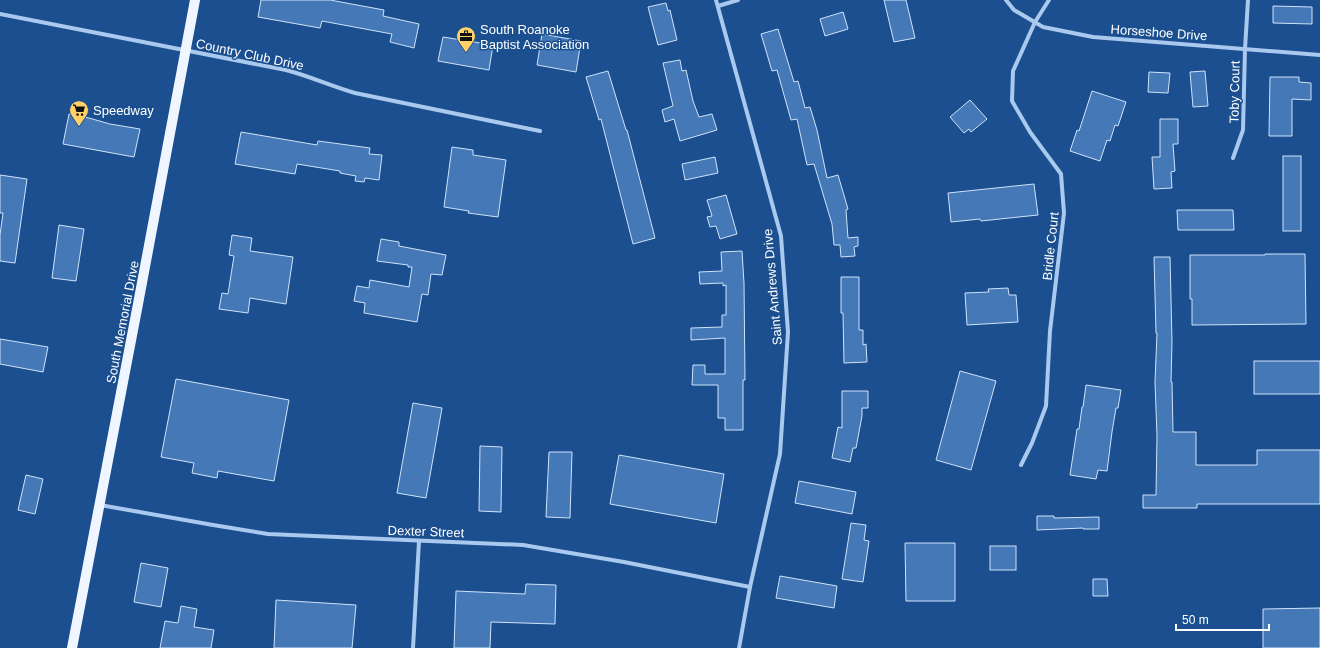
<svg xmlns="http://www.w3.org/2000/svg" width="1320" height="648" font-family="Helvetica,sans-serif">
<rect width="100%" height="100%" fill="#1b4f8f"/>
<!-- building -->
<g fill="#4478b7" stroke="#cfe3fa">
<polygon points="261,0 330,0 384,10 383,16 419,24 414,48 390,42 392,34 322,21 320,28 258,17"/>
<polygon points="884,0 906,0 915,38 894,42"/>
<polygon points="666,3 668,11 670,10 677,40 658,45 648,7"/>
<polygon points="1273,6 1312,7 1312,24 1273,23"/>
<polygon points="843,12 848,29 825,36 820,19"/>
<polygon points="778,29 794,82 798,81 805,108 810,107 817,130 827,178 838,175 848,209 846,210 848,238 858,237 858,246 854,247 855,256 841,257 840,245 834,245 832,224 814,164 807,165 797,119 791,120 777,70 772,71 761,34"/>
<polygon points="542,34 581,41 576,72 537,65"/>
<polygon points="443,37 493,45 489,70 438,61"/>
<polygon points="680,60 682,71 686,70 693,101 699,117 712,114 717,130 680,141 674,119 665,122 662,110 673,106 663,63"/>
<polygon points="608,71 626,130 627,130 655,238 633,244 601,119 599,120 586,77"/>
<polygon points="1205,71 1208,106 1193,107 1190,72"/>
<polygon points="1149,72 1170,73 1168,93 1148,92"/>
<polygon points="1270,77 1299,77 1299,82 1311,83 1311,100 1292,99 1292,136 1269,136"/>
<polygon points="1092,91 1126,102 1118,126 1115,125 1110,141 1107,140 1100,161 1070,151 1077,130 1079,131"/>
<polygon points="970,100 987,119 971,132 969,129 964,133 950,117"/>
<polygon points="69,114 89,118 110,124 140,129 134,157 63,144"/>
<polygon points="1160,119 1178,119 1178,144 1173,144 1175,171 1171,172 1172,188 1154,189 1152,157 1160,157"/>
<polygon points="241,132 317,145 318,141 370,148 369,154 382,155 379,180 365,178 364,182 355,181 356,176 340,173 340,171 297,164 295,174 235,164"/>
<polygon points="452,147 473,150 473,155 506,160 498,217 468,213 469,211 444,207"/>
<rect x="1283" y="156" width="18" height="75"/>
<polygon points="715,157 718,173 685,180 682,164"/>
<polygon points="0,175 27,179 15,263 0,261 0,235 3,213 0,213"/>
<polygon points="1034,184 1038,215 981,221 980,219 951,222 948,193"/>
<polygon points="726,195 737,234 720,239 716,226 710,227 707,217 712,216 707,200"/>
<polygon points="1177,210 1233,210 1234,230 1178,230"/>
<polygon points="59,225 84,229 76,281 52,278"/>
<polygon points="232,235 252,238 250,251 293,257 286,304 250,298 248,313 219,309 222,293 228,294 234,256 229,255"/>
<polygon points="381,239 399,242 399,246 446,255 442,275 431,274 428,295 422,294 417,322 364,313 365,303 354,301 357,286 369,288 370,280 409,287 412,267 408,267 408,265 377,261"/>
<polygon points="742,251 744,283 745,380 743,380 743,430 725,430 725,418 718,418 718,385 692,385 693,365 705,365 705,374 725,374 725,338 691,340 691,328 722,327 722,315 726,315 726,285 723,286 723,283 700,284 699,272 722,271 721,252"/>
<polygon points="1265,254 1305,254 1306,324 1192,325 1192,299 1190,299 1190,255 1265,255"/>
<polygon points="1154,257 1170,257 1172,342 1171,382 1172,382 1173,432 1196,432 1196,465 1257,465 1257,450 1320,450 1320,504 1197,504 1197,508 1143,508 1143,495 1156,495 1157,436 1155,382 1157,333 1156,333"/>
<polygon points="841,277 859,277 859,330 863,330 863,345 866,344 867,362 844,363 843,313 841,313"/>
<polygon points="1008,288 1009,295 1016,295 1018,322 967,325 965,293 989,292 988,289"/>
<polygon points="0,339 48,347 43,372 0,364"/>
<rect x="1254" y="361" width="66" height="33"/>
<polygon points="960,371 996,381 971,470 936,460"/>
<polygon points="176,379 289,400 274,481 218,471 217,478 192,473 194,463 161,457"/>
<polygon points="1086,385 1121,390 1118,408 1116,408 1112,432 1107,471 1098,470 1096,479 1070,475 1077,429 1079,429 1082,407 1083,407"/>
<polygon points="842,391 868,391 868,408 862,408 862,416 856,448 853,448 850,462 832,458 838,427 842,428"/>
<polygon points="413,403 442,408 426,498 397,493"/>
<polygon points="480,446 502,447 501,512 479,511"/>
<polygon points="549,452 572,452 570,518 546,517"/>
<polygon points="619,455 724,474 716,523 610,504"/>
<polygon points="26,475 43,479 35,514 18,510"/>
<polygon points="799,481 856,492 852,514 795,503"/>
<polygon points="1037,516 1054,516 1054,518 1099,517 1099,529 1083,529 1083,528 1037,530"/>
<polygon points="851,523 866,525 864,540 869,541 863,582 842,579"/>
<polygon points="905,543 955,543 955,601 906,601"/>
<rect x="990" y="546" width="26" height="24"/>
<polygon points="141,563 168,568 161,607 134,602"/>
<polygon points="780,576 837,586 834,608 776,598"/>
<polygon points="1093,579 1107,579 1108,596 1093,596"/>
<polygon points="526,584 556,585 555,624 491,622 490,648 454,648 456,591 525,594"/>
<polygon points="276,600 356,605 352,648 274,648"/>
<polygon points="181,606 197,609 194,627 214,630 211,648 160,648 165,621 178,623"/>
<polygon points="1320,608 1320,648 1263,648 1263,609"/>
</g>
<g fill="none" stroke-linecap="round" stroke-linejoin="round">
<!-- street -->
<g stroke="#a9c9ee" stroke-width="4">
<polyline points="716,0 781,236 788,332 780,454 750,587 739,648"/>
<polyline points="1006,0 1014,10 1043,27 1093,37 1320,55"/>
<polyline points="718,6 738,0"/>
<path d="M0,14L286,70C309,76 331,86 355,93L540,131"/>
<polyline points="1233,158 1243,130 1245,49 1248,0"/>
<polyline points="1021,465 1032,443 1046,406 1050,331 1064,213 1061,174 1030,132 1012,101 1013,71 1035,22 1049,0"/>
<polyline points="100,505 213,525 268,534 523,545 624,562 750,587"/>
<polyline points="413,648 419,541"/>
</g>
<!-- primary -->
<polyline stroke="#f0f6ff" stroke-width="10" points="72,648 138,304 195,0"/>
</g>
<!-- icons -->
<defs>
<g id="office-pin" transform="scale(1)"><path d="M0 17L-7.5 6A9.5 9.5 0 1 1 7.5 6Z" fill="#ffd166" stroke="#1b4f8f"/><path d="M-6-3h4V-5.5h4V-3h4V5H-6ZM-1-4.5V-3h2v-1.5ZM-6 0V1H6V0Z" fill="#111"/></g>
<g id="supermarket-pin" transform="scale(1)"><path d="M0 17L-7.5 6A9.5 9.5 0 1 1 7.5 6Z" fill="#ffd166" stroke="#1b4f8f"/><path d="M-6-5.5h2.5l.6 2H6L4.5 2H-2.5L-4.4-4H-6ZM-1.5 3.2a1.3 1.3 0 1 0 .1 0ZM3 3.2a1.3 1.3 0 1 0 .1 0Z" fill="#111"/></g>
</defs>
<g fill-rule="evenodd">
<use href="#office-pin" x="466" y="36"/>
<use href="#supermarket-pin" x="79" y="110"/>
</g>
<g text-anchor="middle" stroke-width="3" stroke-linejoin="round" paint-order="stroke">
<!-- poi labels -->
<g font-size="13" fill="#fff" stroke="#1b4f8f" text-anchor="start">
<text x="480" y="34">South Roanoke<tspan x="480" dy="15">Baptist Association</tspan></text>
<text x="93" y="115">Speedway</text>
</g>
<!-- street labels -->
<g font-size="13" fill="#fff" stroke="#1b4f8f">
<text transform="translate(1159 32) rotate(4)" y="5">Horseshoe Drive</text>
<text transform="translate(250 54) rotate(12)" y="5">Country Club Drive</text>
<text transform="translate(1234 92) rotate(-89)" y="5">Toby Court</text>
<text transform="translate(1050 246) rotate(-84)" y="5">Bridle Court</text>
<text transform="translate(772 287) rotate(-95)" y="5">Saint Andrews Drive</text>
<text transform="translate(122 322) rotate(-79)" y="5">South Memorial Drive</text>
<text transform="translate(426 531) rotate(2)" y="5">Dexter Street</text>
</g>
</g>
<!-- scale -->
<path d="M1176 624v6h93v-6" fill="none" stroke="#ffffff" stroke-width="2"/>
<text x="1182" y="624" font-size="12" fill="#ffffff" stroke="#1b4f8f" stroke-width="3" paint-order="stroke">50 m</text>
</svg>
